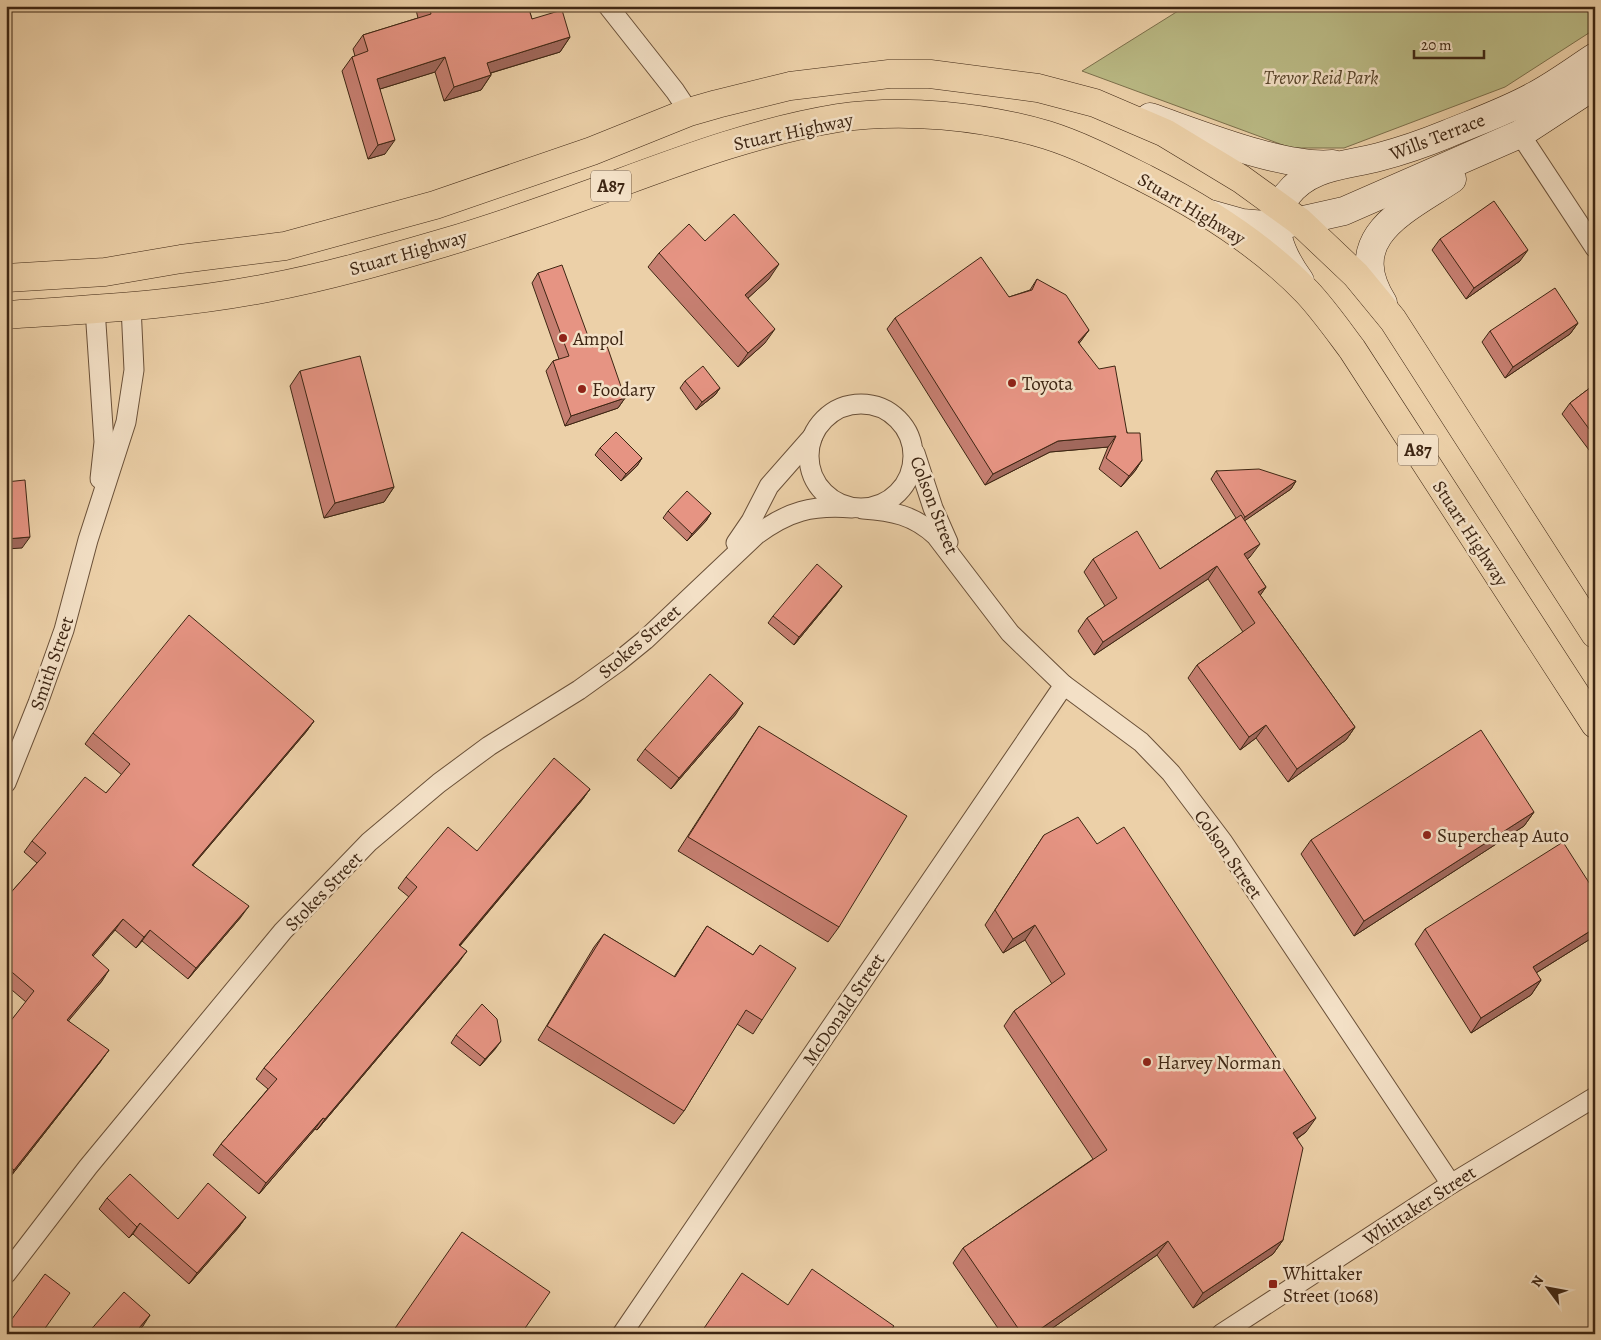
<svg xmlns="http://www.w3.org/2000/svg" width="1601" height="1340" font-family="Alegreya,serif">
<rect width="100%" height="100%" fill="#ecd0a8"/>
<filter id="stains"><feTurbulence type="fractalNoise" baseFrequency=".004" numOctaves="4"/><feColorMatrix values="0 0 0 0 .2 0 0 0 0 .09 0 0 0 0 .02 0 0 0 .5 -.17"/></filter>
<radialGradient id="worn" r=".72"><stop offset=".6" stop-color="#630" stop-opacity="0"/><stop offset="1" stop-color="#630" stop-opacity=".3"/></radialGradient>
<!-- green -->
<polygon fill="#baba85" stroke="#7c704c" points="1186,6 1595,6 1595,29 1505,87 1344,148 1291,148 1082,71"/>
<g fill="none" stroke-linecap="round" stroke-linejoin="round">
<!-- minor casing -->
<g stroke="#6a5038" stroke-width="21">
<g id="minor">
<polyline points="608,6 675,91 689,112"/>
<polyline points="1520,134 1595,248"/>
<polyline points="95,309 104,442 100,479"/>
<circle cx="861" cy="456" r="52"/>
<polyline points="915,453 933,508 948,542"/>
<path d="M863,509C892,511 914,515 936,536L1010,633L1064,685L1141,742L1171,773L1223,842L1451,1184"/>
<polyline points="736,543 751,521 769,486 813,436"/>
<polyline points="6,783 38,703 64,630 88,540 126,422 134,370 131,306"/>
<path d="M6,1274L88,1167L283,931L369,842L439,783L489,746L579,690L618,662L645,640L756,535C789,511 811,505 852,508"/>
<polyline points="622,1334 1064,685"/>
<polyline points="1221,1334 1451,1184 1595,1097"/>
</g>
</g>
<!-- secondary casing -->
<g stroke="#3e2613" stroke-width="29">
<g id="secondary">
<path d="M1150,117C1197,133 1285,169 1333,164"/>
<polyline points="1210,214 1242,223 1277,226 1344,211 1520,134 1595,85"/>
<path d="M1300,281C1282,256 1265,223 1287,195C1310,165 1346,166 1379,157C1402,151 1425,143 1447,134C1476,122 1507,111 1534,96C1555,85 1575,70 1595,57"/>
<path d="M1383,303C1342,237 1404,211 1452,179"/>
</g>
</g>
<!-- trunk casing -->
<g stroke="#3e2613" stroke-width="29">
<g id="trunk">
<polyline points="6,278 105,272 181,259 285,246 435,205 592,151 689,112 717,104 790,86 889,74 930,74 1038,88 1095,103 1165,133 1241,179 1299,221 1356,275 1393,320 1595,634"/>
<path d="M6,315C93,309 181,305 267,288C326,277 385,260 443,243C494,228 545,210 595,192C674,163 753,132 838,118C904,108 982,116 1047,135C1082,146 1114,163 1146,179C1203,208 1262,245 1307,292C1323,309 1337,329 1352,349L1595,724"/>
</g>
</g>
<!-- minor -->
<use href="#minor" stroke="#f3e0c6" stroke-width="19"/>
<!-- secondary -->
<use href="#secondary" stroke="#f3e0c6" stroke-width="28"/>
<!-- trunk -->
<use href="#trunk" stroke="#ecd0a8" stroke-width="28"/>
</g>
<!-- wall -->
<g fill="#c67f71" stroke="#3e2613">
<polygon points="415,6 528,6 532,19 570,37 560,52 491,73 491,75 481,90 444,101 435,72 380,89 385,154 368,159 342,71 352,57 355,56 353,49 363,35 418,18"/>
<polygon points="1440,239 1520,261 1466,299 1432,250"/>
<polygon points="705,241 769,279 748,298 765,343 738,367 648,267 659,253"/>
<polygon points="538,273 592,347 625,398 618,408 565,426 546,371 553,361 559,359 532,283"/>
<polygon points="1037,279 1089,330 1079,343 1142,460 1135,471 1121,487 1099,469 1108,447 1050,452 985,485 887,329 895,318 1009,297 1030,290"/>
<polygon points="1578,323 1570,334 1505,378 1482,342 1490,331"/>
<polygon points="300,371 394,487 384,502 324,518 290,386"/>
<polygon points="685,381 720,388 715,395 696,410 680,388"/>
<polygon points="1595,384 1595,452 1592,454 1562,414 1570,403"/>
<polygon points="600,448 642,458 637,466 621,481 595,455"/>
<polygon points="1216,471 1296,481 1291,489 1244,521 1250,557 1247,559 1266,587 1260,595 1355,727 1346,740 1288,782 1256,738 1240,750 1188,678 1197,665 1243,632 1208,579 1094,655 1078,631 1087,618 1105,606 1084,572 1093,559 1160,569 1236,518 1211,479"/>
<polygon points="668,511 711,513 706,521 687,541 663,518"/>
<polygon points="842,586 837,593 794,645 768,623 773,616"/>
<polygon points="736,714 671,789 637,760 645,749"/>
<polygon points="314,721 306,732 193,865 241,917 188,979 142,941 136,948 115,930 93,956 102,981 68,1020 101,1061 7,1181 6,1027 26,1002 6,985 6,898 37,863 24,852 32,841 106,793 122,775 85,744 93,733"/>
<polygon points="759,726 839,927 828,942 678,851 749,741"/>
<polygon points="590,789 582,800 460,946 459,962 317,1130 315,1129 259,1194 213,1155 221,1144 268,1089 256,1079 264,1068 409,897 398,888 406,877 477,851"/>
<polygon points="1534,812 1524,826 1354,936 1301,854 1311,840"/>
<polygon points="1044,835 1097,844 1306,1132 1297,1139 1283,1240 1273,1254 1193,1308 1157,1255 1044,1334 1002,1334 953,1263 963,1248 1093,1159 1004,1026 1014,1011 1052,984 1025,940 1003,953 985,925"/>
<polygon points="1595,892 1595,936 1536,973 1541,980 1531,995 1471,1033 1415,944 1425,929"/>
<polygon points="707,926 753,955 760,945 762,1020 753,1034 737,1024 684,1111 674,1124 538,1040 594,947 604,934 674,977"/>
<polygon points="456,1035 496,1048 480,1066 451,1043"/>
<polygon points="107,1198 178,1219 246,1217 238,1228 189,1284 133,1234 129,1238 99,1209"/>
</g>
<!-- shaded-wall -->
<g fill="#a1685c" stroke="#3e2613">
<polygon points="570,37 560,52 477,77 487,63"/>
<polygon points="445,57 435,72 367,93 377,79"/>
<polygon points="491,75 481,90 444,101 454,87"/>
<polygon points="395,140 385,154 368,159 378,145"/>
<polygon points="1528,250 1520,261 1466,299 1474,288"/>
<polygon points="779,264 769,279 735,310 745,295"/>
<polygon points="1578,323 1570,334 1505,378 1513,367"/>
<polygon points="775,329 765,343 738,367 748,353"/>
<polygon points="1089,330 1081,341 1071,353 1078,342"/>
<polygon points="720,388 715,395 696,410 702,402"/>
<polygon points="625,398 618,408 565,426 571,416"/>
<polygon points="1116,436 1108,447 1050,452 985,485 993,474 1058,441"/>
<polygon points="642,458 637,466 621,481 626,474"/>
<polygon points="1142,460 1135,471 1121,487 1129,476"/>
<polygon points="1296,481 1291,489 1240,524 1245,517"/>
<polygon points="394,487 384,502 324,518 335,503"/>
<polygon points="711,513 706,521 687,541 692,534"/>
<polygon points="30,537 22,548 6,549 6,539"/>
<polygon points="1260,544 1250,557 1235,567 1244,554"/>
<polygon points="1217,566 1208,579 1094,655 1103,642"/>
<polygon points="842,586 837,593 794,645 799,637"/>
<polygon points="1266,587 1257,600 1258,592"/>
<polygon points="743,703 736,714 671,789 679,778"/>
<polygon points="314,721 306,732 184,876 192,865"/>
<polygon points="1266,725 1256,738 1240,750 1249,737"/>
<polygon points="1355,727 1346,740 1288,782 1297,769"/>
<polygon points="590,789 582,800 451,956 459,945"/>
<polygon points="1534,812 1524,826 1354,936 1364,921"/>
<polygon points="249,906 241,917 188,979 196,968"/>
<polygon points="123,919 115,930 84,967 92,955"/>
<polygon points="1035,925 1025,940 1003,953 1013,939"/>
<polygon points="1595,928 1595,936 1523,981 1533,967"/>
<polygon points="150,930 142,941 136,948 144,937"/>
<polygon points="467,951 459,962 317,1130 325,1119"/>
<polygon points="109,970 102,981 60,1031 67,1020"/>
<polygon points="1541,980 1531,995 1471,1033 1481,1018"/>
<polygon points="501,1041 496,1048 480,1066 485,1059"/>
<polygon points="109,1050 101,1061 7,1181 14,1170"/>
<polygon points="323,1118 315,1129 259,1194 266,1183"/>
<polygon points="1316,1118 1306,1132 1283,1148 1293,1133"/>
<polygon points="246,1217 238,1228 189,1284 197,1273"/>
<polygon points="140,1223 133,1234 129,1238 137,1227"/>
<polygon points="1283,1240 1273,1254 1193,1308 1203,1293"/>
<polygon points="1168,1241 1157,1255 1044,1334 1033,1334"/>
<polygon points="150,1315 143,1326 136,1334 134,1334"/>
</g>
<!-- building -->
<g fill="#e69483" stroke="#3e2613">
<polygon points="429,6 528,6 532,19 562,10 570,37 487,63 491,75 454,87 445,57 377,79 395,140 378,145 352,57 368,51 363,35 431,14"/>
<polygon points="1494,201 1528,250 1474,288 1440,239"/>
<polygon points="734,214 779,264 745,295 775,329 748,353 659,253 689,224 705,241"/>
<polygon points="981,257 1009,297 1032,290 1037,279 1066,295 1089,330 1078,342 1099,369 1115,366 1127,433 1140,433 1142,460 1129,476 1106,458 1116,436 1058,441 993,474 895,318"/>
<polygon points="562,265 592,347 606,343 625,398 571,416 553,361 569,356 538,273"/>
<polygon points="1555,288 1578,323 1513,367 1490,331"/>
<polygon points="360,356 394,487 335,503 300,371"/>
<polygon points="703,366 720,388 702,402 685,381"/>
<polygon points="1595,384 1595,437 1570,403"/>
<polygon points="616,432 642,458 626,474 600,448"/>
<polygon points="1259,469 1296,481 1245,517 1216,471"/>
<polygon points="25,480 30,537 6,539 6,482"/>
<polygon points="687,491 711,513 692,534 668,511"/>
<polygon points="1241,515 1260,544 1244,554 1266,587 1258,592 1355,727 1297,769 1266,725 1249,737 1197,665 1255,623 1217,566 1103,642 1087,618 1117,598 1093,559 1137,531 1160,569"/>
<polygon points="817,564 842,586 799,637 773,616"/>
<polygon points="189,615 314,721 192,865 249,906 196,968 150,930 144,937 123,919 92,955 109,970 67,1020 109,1050 14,1170 6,1163 6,1027 34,991 6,967 6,898 46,853 32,841 85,777 106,793 130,764 93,733"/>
<polygon points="710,674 743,703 679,778 645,749"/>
<polygon points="759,726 907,816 839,927 688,837"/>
<polygon points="1481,730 1534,812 1364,921 1311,840"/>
<polygon points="554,758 590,789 459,945 467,951 325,1119 323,1118 266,1183 221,1144 277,1079 264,1068 417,887 406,877 448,827 477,851"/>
<polygon points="1078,817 1097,844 1124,827 1316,1118 1293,1133 1303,1148 1283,1240 1203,1293 1168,1241 1033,1334 1022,1334 963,1248 1107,1150 1014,1011 1065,974 1035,925 1013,939 995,910 1044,835"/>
<polygon points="1563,842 1595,892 1595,928 1533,967 1541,980 1481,1018 1425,929"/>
<polygon points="707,926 753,955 760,945 796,968 762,1020 746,1010 684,1111 547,1026 604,934 675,977"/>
<polygon points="482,1004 497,1019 501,1041 485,1059 456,1035"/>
<polygon points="130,1174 178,1219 208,1183 246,1217 197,1273 140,1223 137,1227 107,1198"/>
<polygon points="462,1232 550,1292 521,1334 391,1334"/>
<polygon points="812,1269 894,1326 888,1334 700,1334 742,1273 788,1305"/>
<polygon points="45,1274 70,1293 41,1334 6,1334 6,1327"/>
<polygon points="124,1292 150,1315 134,1334 87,1334"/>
</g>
<!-- markers -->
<g fill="#8f2418" stroke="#f3e0c6" stroke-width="2">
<circle cx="563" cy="338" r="5"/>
<circle cx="1012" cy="383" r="5"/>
<circle cx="582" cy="389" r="5"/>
<circle cx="1427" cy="835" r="5"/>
<circle cx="1147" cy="1062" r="5"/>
<rect x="1268" y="1279" width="10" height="10" rx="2.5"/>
</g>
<g text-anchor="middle" stroke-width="5" stroke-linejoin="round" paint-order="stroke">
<!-- shield labels -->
<g fill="#f3e0c6" stroke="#745e49" stroke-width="1">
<rect x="591" y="170.5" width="40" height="31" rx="4"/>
<rect x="1398" y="434.5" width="40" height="31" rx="4"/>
</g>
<g font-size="18" font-weight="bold" fill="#3e2613">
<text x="611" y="192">A87</text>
<text x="1418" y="456">A87</text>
</g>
<!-- park labels -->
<g font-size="19" font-style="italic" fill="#57442a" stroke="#f3e0c6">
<text x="1321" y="84">Trevor Reid Park</text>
</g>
<!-- street labels -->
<g font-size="19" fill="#3e2613" stroke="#f3e0c6">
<text transform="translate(793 131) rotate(-12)" y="7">Stuart Highway</text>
<text transform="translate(1437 136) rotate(-21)" y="7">Wills Terrace</text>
<text transform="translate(1192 208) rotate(31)" y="7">Stuart Highway</text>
<text transform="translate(408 252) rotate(-16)" y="7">Stuart Highway</text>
<text transform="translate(935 505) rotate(69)" y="7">Colson Street</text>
<text transform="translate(1471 533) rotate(57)" y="7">Stuart Highway</text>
<text transform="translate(639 641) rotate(-41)" y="7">Stokes Street</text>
<text transform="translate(51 663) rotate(-71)" y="7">Smith Street</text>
<text transform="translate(1229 854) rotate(55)" y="7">Colson Street</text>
<text transform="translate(323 891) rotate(-46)" y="7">Stokes Street</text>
<text transform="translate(843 1009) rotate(-56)" y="7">McDonald Street</text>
<text transform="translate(1419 1205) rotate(-33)" y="7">Whittaker Street</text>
</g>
<!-- poi labels -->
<g font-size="19" fill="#3e2613" stroke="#f3e0c6" text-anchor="start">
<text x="573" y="345">Ampol</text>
<text x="1022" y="390">Toyota</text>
<text x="592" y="396">Foodary</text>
<text x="1437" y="842">Supercheap Auto</text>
<text x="1157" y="1069">Harvey Norman</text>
<text x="1283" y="1280">Whittaker<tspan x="1283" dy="22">Street (1068)</tspan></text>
</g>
</g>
<!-- margin -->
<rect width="1601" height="1340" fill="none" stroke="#ecd0a8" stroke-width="25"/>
<rect x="8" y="8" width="1586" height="1325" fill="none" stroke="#3e2613" stroke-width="2.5"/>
<rect x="12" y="12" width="1576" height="1315" fill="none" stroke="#3e2613"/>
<!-- north arrow -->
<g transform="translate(1548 1288) rotate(302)" stroke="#f3e0c6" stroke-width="4" paint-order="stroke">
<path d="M0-4L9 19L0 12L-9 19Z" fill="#3e2613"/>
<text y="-8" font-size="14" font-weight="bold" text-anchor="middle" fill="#3e2613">N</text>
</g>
<!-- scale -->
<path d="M1414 50v8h70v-8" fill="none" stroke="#3e2613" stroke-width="2.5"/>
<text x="1421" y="50" font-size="15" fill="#3e2613" stroke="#f3e0c6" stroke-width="4" paint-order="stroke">20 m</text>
<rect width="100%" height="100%" filter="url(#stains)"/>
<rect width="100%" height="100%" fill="url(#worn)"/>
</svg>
